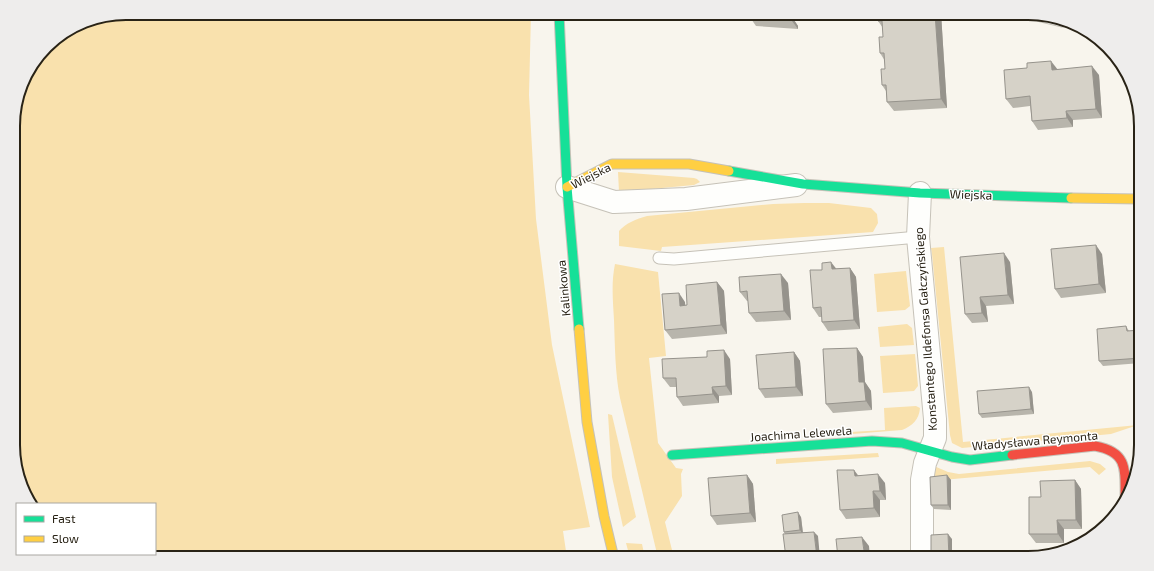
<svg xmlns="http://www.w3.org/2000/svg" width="1154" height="571" font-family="'Exo 2',sans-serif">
<rect width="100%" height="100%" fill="#f8f5ed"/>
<!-- green -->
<g fill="#f9e1ad">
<polygon points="126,13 531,13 529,95 536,219 552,345 590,527 563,531 567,558 126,558 109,554 155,554 155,504 32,504 14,460 13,119 25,76 51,41 83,22"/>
<polygon points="618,172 694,178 697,179 700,182 694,185 619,192"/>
<path d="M804,203H829L871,208L877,214L878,223L873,232L662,247L661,251L619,246V231C626,223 636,219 647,216L773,204Z"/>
<polygon points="944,247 963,442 1138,425 1111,434 962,448 952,443 950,435 932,254 931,248"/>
<path d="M615,264L658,272L666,356L649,358L658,443L676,468L683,469L681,474L682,496L665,522L674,558H658L620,398C615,373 615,346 614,320C613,301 611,283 615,264Z"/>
<polygon points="906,271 910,306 905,310 877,312 874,274"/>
<polygon points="907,324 912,328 914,345 880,347 878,327"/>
<polygon points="915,354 918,386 914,391 883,393 880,356"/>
<path d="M916,406L920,408C919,420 912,426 902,430L815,437V434L885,430L884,408Z"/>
<polygon points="608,414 612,415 636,517 623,527 612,477"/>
<polygon points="878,453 879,457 776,464 776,459"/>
<polygon points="1090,461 1100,464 1106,469 1099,475 1090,467 931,481 934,466 948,472 959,474"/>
<polygon points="626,543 642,544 645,558 630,558"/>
</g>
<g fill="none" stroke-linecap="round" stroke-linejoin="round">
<!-- lane casing -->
<g stroke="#c6c2b8" stroke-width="13">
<g id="lane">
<polyline points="1041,16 1062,21"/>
<polyline points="659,258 674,259 918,237"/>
</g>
</g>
<!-- street casing -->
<g stroke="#c6c2b8" stroke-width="24">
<g id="street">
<polyline points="567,187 614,202 686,199 796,185"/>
<polyline points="920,193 918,237 935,419 935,438 925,463 922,480 922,558"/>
</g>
</g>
<!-- fast casing -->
<g stroke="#c6c2b8" stroke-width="11">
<g id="fast">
<polyline points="559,13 567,187 579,329"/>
<polyline points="729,171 803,184 920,193 1071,198"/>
<polyline points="672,455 872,441 902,443 952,457 970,460 1012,455"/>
</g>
</g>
<!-- slow casing -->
<g stroke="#c6c2b8" stroke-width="11">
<g id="slow">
<polyline points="567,187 612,164 689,164 729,171"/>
<polyline points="1071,198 1140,199"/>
<polyline points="579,329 587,422 604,516 614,558"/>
</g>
</g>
<!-- jam casing -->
<g stroke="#c6c2b8" stroke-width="11">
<path id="jam" d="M1012,455L1095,446C1129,452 1125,471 1125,500"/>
</g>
<!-- lane -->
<use href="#lane" stroke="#fefefc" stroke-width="11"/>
<!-- street -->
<use href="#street" stroke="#fefefc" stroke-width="22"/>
<!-- fast -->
<use href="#fast" stroke="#16e098" stroke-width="9"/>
<!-- slow -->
<use href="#slow" stroke="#ffcf43" stroke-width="9"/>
<!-- jam -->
<use href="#jam" stroke="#f24e42" stroke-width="9"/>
</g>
<!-- wall -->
<g fill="#b8b5ac">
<polygon points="747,13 794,13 794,20 798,26 798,29 756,26"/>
<polygon points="877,13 941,13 947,108 894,111 887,102 886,91 882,85 885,69 885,61 880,53 883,37 883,28 878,21"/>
<polygon points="1057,69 1099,75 1102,118 1073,120 1073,127 1038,130 1032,121 1030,106 1013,108 1006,99"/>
<polygon points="1102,254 1106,293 1061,298 1055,289"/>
<polygon points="1010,262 1014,304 986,306 988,322 972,323 965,314"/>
<polygon points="850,268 856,277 860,329 828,331 822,322 822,317 819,317 813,308 822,270"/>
<polygon points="717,282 724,291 727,334 672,339 665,330 685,302 685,305 687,305"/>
<polygon points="788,283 791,320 756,322 749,313 748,301 747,301 740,292"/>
<polygon points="1126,326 1129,331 1141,330 1141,363 1103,366 1099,361"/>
<polygon points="857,348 863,357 865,382 871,391 872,410 833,413 826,404"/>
<polygon points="794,352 800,361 803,396 765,398 759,389"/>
<polygon points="730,359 732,395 719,396 719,403 683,406 677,397 676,387 670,387 663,378"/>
<polygon points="1032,392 1034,414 982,418 979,414"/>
<polygon points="854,470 858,475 885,483 886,500 880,500 880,517 846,519 840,510"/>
<polygon points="747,475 753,484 756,522 717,525 711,516"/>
<polygon points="947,475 951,480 951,510 934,509 931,505"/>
<polygon points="1075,480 1081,489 1082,529 1064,529 1064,543 1036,543 1029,534 1041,497"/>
<polygon points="801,517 803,532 818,536 785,534 784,532"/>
</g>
<!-- shaded-wall -->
<g fill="#96938c">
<polygon points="784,13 794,13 794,20 798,26 798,29 789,17"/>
<polygon points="935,13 941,13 947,108 941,99"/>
<polygon points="1051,61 1058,70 1052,70"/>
<polygon points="1092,66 1099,75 1102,118 1096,109"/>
<polygon points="1066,111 1073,120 1073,127 1067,118"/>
<polygon points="1096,245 1102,254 1106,293 1099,284"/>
<polygon points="1004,253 1010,262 1014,304 1008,295"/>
<polygon points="831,262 838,271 832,269"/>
<polygon points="850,268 856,277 860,329 854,320"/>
<polygon points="781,274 788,283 791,320 784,311"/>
<polygon points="717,282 724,291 727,334 721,325"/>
<polygon points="679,293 685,302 686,315 680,306"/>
<polygon points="980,297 986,306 988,322 982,313"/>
<polygon points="857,348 863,357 865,382 871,391 872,410 866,401 859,382"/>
<polygon points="724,350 730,359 732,395 726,386"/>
<polygon points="794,352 800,361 803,396 796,387"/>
<polygon points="712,387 719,396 719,403 713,394"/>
<polygon points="1029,387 1032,392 1034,414 1031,409"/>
<polygon points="854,470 860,479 855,476"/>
<polygon points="878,474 885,483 886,500 880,491"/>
<polygon points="747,475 753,484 756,522 750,513"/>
<polygon points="947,475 951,480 951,510 948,505"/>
<polygon points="1075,480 1081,489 1082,529 1076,520"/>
<polygon points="873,491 880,500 880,517 874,508"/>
<polygon points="798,512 801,517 803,535 800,530"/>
<polygon points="1057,520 1064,529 1064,543 1058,534"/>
<polygon points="814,532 818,536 820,558 817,558"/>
<polygon points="948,534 952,539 952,558 949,558"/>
<polygon points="862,537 869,546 870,558 865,558"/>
</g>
<!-- building -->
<g fill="#d6d2c8" stroke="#96938c">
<polygon points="747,13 784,13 790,14 789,17"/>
<polygon points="877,13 935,13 941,99 887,102 886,85 882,85 881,69 885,69 884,53 880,53 879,37 883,37 882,21 878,21"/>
<polygon points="1051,61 1052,70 1092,66 1096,109 1066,111 1067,118 1032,121 1030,96 1006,99 1004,70 1027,68 1027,63"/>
<polygon points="1137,241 1140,241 1141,277 1140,277"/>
<polygon points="1096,245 1099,284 1055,289 1051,249"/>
<polygon points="1004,253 1008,295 980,297 982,313 965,314 960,257"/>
<polygon points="831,262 832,269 850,268 854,320 822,322 821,307 813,308 810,270 822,270 822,263"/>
<polygon points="781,274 784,311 749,313 747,291 740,292 739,277"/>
<polygon points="717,282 721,325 665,330 662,294 679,293 680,306 687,305 686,285"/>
<polygon points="1126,326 1127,331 1141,330 1141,358 1099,361 1097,329"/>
<polygon points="857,348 859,382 864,382 866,401 826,404 823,349"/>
<polygon points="724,350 726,386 712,387 713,394 677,397 676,378 663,378 662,359 707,357 707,351"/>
<polygon points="794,352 796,387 759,389 756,355"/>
<polygon points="1029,387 1031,409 979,414 977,391"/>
<polygon points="837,470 854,470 855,476 878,474 880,491 873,491 874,508 840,510"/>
<polygon points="747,475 750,513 711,516 708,478"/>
<polygon points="947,475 948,505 931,505 930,477"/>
<polygon points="1075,480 1076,520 1057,520 1058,534 1029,534 1029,497 1041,497 1040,481"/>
<polygon points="798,512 800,530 784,532 782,515"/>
<polygon points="814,532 817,558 786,558 783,534"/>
<polygon points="948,534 949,558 931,558 931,535"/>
<polygon points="862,537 865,558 838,558 836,539"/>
</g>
<g text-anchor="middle" stroke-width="3" stroke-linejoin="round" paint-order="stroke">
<!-- street labels -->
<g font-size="12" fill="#292316" stroke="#fff">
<text transform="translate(591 176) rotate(-27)" y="4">Wiejska</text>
<text transform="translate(971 195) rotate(2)" y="4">Wiejska</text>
<text transform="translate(564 288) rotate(-95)" y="4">Kalinkowa</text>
<text transform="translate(926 329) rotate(-94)" y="4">Konstantego Ildefonsa Gałczyńskiego</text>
<text transform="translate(801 434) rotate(-4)" y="4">Joachima Lelewela</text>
<text transform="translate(1035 441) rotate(-5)" y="4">Władysława Reymonta</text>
</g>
</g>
<!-- crop -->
<path d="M0 0H1154V571H0ZM126 20H1028A106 106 0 0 1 1134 126V445A106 106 0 0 1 1028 551H126A106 106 0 0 1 20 445V126A106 106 0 0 1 126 20Z" fill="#eeedec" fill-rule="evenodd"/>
<path fill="none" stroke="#292316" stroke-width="2" d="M126 20H1028A106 106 0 0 1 1134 126V445A106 106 0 0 1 1028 551H126A106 106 0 0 1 20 445V126A106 106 0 0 1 126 20Z"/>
<!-- legend -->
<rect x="16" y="503" width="140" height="52" fill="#ffffff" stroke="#a9a7a2"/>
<rect x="24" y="516" width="20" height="6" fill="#16e098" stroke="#a9a7a2"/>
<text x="52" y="523" font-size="12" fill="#292316">Fast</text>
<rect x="24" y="536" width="20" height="6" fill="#ffcf43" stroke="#a9a7a2"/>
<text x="52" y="543" font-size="12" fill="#292316">Slow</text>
</svg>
